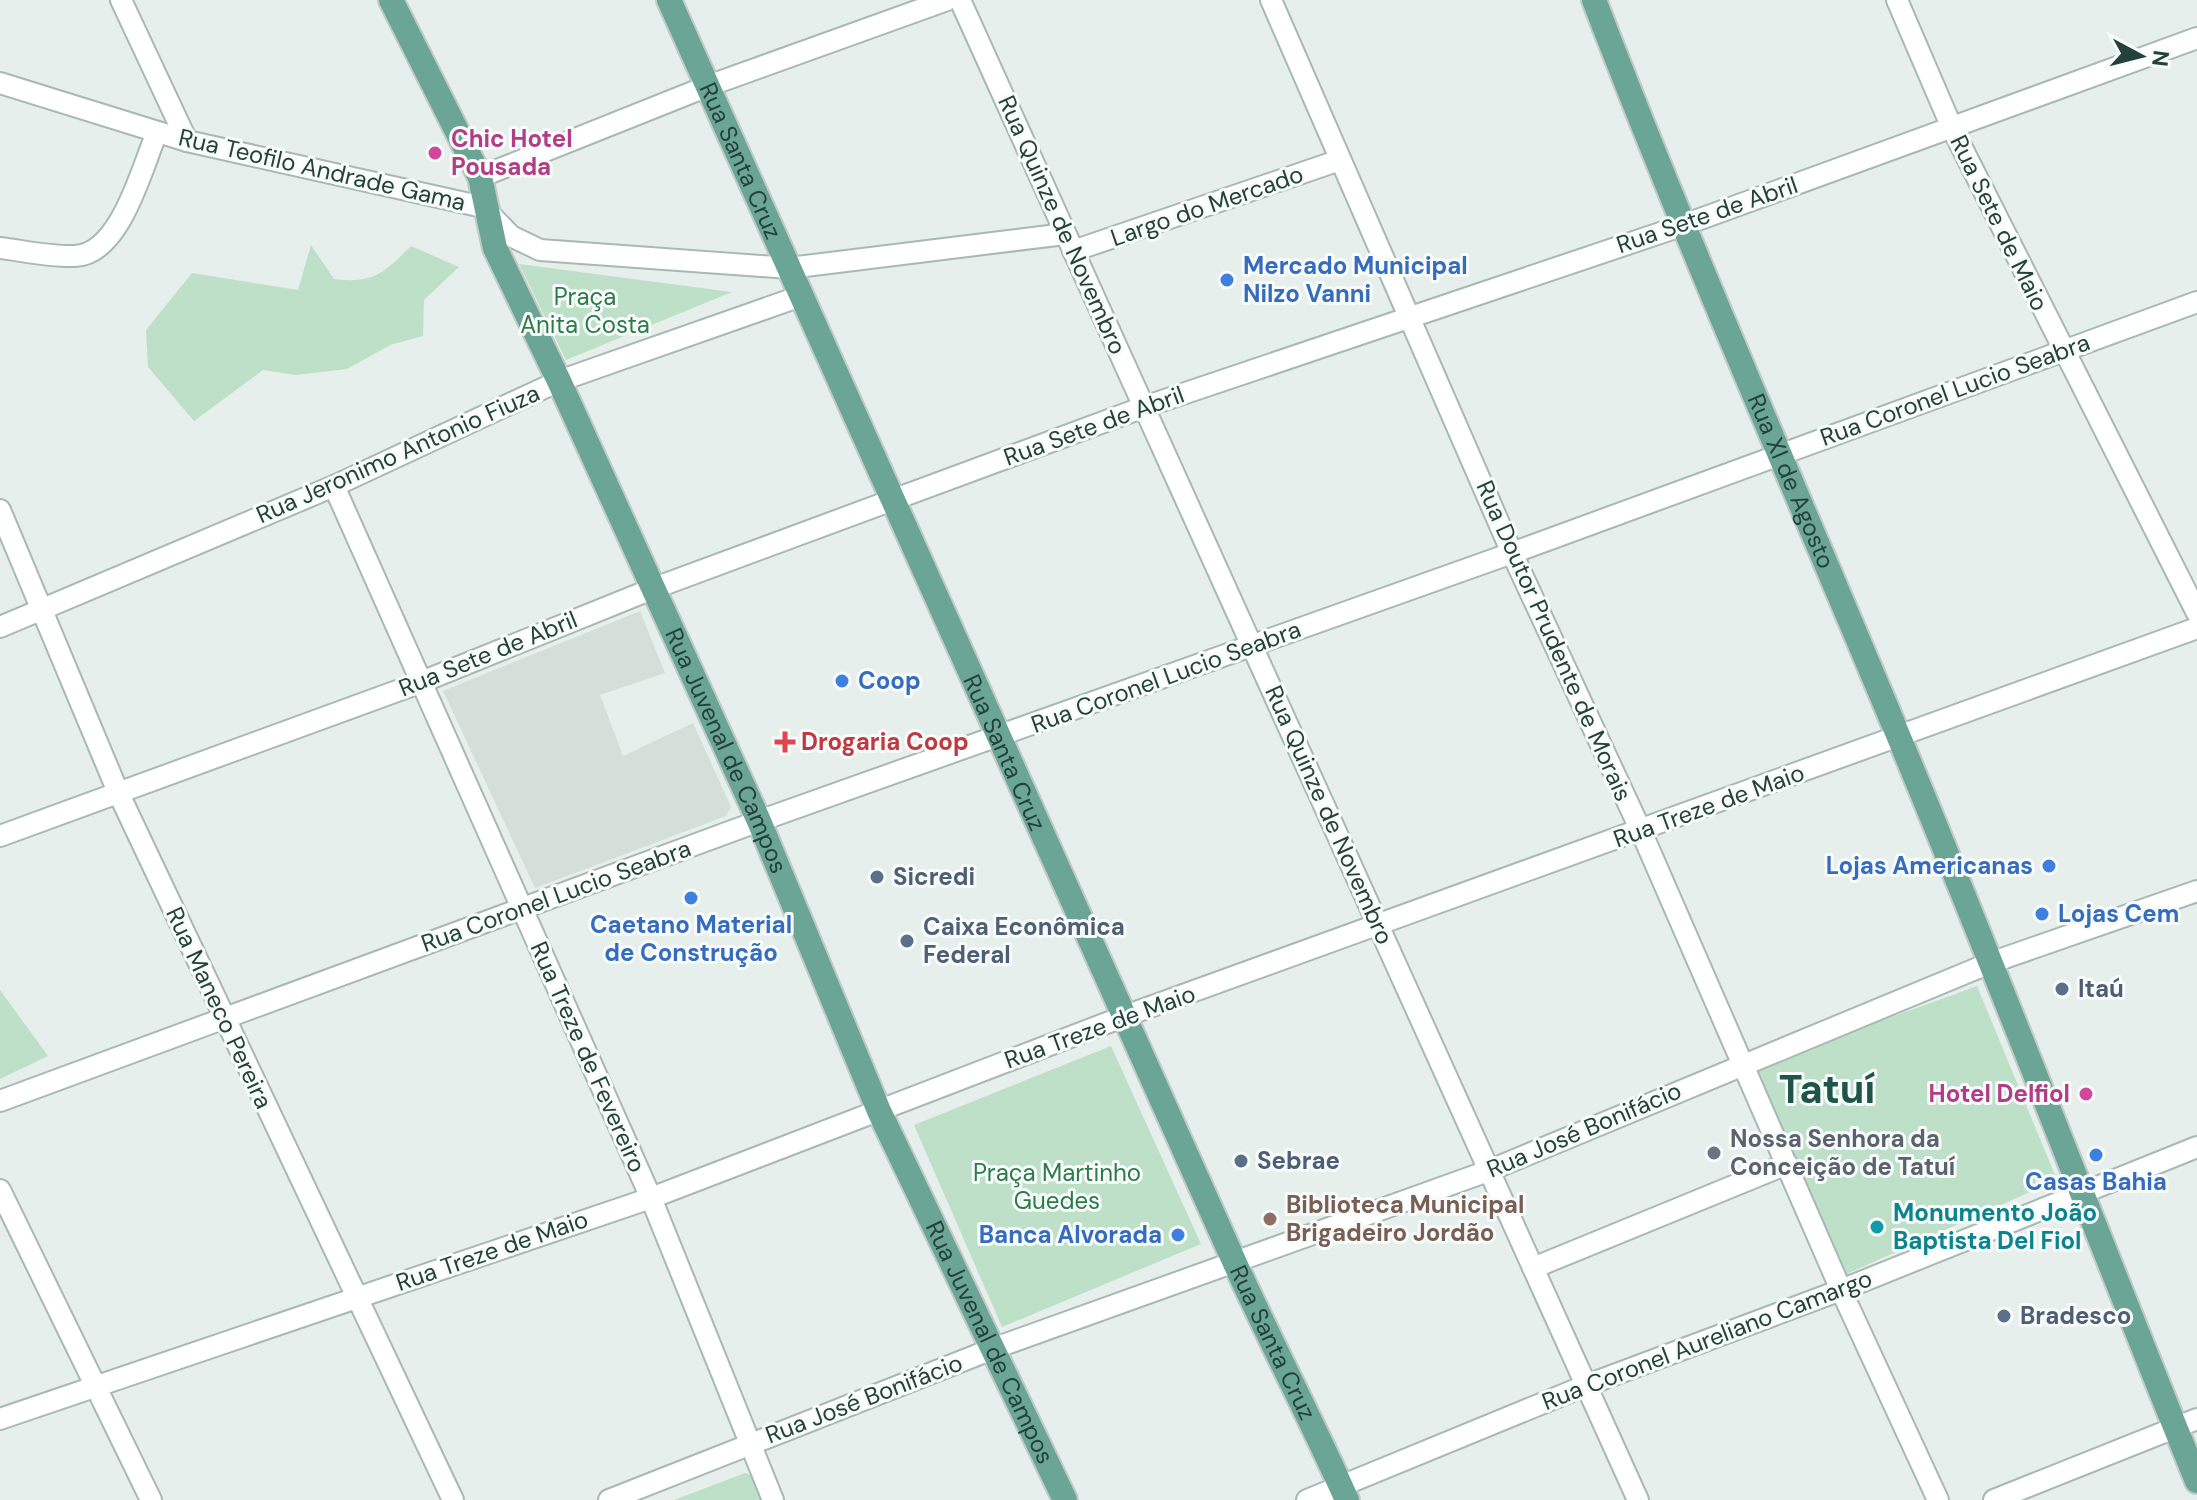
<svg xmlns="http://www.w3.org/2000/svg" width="2197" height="1500" font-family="'DM Sans',sans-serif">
<rect width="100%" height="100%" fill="#e6efeb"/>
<!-- built -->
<polygon fill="#d4dfda" points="640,611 665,673 600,695 623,756 693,723 731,807 726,816 535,888 443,691"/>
<!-- green -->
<g fill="#bfe0c8">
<path d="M311,245L334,279C373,284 384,273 411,246L459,267L424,300L423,336L390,345L347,369L296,375L263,370L194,421L148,367L146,330L192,273L298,290Z"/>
<polygon points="519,264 732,292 566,360"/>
<polygon points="1977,986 2057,1180 1840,1277 1754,1067"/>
<polygon points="0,990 48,1056 0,1079"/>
<polygon points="1111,1046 1201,1244 1002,1327 914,1125"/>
<polygon points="745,1473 759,1478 764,1500 674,1500"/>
</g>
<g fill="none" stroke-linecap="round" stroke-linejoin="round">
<!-- minor casing -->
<g stroke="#a8b8b2" stroke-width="24">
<g id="minor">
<polyline points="121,0 187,141"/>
<polyline points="960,0 1638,1500"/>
<polyline points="1271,0 1512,553 1641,831 1841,1290 1938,1500"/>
<polyline points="1897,0 1952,128 2197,613"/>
<polyline points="0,83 187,141 483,207 511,236 540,250 789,268 1065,234"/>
<polyline points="480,177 708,86 947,0"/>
<path d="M0,248C24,251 51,257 75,256C120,255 142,168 157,132"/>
<polyline points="1073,251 1340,160"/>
<polyline points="334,486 651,1198 773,1500"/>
<polyline points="0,510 118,792 453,1500"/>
<polyline points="0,627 334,486 559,381 801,296"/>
<polyline points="0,836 419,683 652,589 1144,407 1681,226 2197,38"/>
<polyline points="0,1101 759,821 1512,553 2197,302"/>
<polyline points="0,1190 151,1500"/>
<polyline points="1533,1268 1787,1164"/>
<polyline points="0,1419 651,1198 1125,1016 2197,628"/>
<polyline points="609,1500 995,1348 1488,1171 1990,963 2197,891"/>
<polyline points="1307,1500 1587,1385 1841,1290 2197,1147"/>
<polyline points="1994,1500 2197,1419"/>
</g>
</g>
<!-- major casing -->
<g stroke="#c2cac8" stroke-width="28">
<g id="major">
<path id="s1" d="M391,0L480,177L495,248L559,381L759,821L879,1111L1065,1500"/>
<path id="s2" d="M669,0C856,421 1043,842 1234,1261C1270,1341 1311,1419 1347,1500"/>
<path id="s3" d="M1594,0C1689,248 1796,490 1898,735C2001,982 2096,1233 2197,1481"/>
</g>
</g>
<!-- minor -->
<use href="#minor" stroke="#fff" stroke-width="20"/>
<!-- major -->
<use href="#major" stroke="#6aa596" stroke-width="24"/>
</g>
<!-- markers -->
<g fill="#d1479c" stroke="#f7fbf9" stroke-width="3">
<circle cx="435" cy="153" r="8"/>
<circle cx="2086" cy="1094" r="8"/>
</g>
<g fill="#3f7fe0" stroke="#f7fbf9" stroke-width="3">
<circle cx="1227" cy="280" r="8"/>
<circle cx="842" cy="681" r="8"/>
<circle cx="2049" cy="866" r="8"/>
<circle cx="691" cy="898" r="8"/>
<circle cx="2042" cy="914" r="8"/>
<circle cx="2096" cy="1155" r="8"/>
<circle cx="1178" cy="1235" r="8"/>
</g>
<path fill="#e0444e" stroke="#f7fbf9" stroke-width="3" d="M781 730h8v8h8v8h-8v8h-8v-8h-8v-8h8z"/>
<g fill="#5c6f8a" stroke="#f7fbf9" stroke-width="3">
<circle cx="877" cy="877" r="8"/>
<circle cx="907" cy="941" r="8"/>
<circle cx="2062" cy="989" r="8"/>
<circle cx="1241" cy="1161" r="8"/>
<circle cx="2004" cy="1316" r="8"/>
</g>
<circle fill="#6b7280" stroke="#f7fbf9" stroke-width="3" cx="1714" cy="1153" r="8"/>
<circle fill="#8d6e63" stroke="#f7fbf9" stroke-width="3" cx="1270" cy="1219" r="8"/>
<circle fill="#0f9aa8" stroke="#f7fbf9" stroke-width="3" cx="1877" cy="1227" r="8"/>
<g text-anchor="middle" stroke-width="6" stroke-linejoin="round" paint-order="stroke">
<!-- hotel labels -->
<g font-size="24" font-weight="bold" fill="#b23c85" stroke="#f7fbf9" text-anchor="start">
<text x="451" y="147">Chic Hotel<tspan x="451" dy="28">Pousada</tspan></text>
<text x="2070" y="1102" text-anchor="end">Hotel Delfiol</text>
</g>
<!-- street labels -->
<g font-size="24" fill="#24423a" stroke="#f7fbf9">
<text dy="8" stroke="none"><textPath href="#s2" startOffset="176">Rua Santa Cruz</textPath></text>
<text transform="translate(322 170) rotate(13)" y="8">Rua Teofilo Andrade Gama</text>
<text transform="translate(1207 206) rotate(-19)" y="8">Largo do Mercado</text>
<text transform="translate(1707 215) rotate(-19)" y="8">Rua Sete de Abril</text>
<text transform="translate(1999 223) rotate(64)" y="8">Rua Sete de Maio</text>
<text transform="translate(1062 225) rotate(66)" y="8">Rua Quinze de Novembro</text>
<text transform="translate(1955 390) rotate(-20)" y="8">Rua Coronel Lucio Seabra</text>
<text transform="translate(1094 426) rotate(-20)" y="8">Rua Sete de Abril</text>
<text transform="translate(398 454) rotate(-24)" y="8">Rua Jeronimo Antonio Fiuza</text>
<text dy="8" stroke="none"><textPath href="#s3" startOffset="520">Rua XI de Agosto</textPath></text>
<text transform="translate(1554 641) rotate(66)" y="8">Rua Doutor Prudente de Morais</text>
<text transform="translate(488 654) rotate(-22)" y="8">Rua Sete de Abril</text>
<text transform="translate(1166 677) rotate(-20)" y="8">Rua Coronel Lucio Seabra</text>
<text dy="8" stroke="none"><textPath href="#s1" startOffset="824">Rua Juvenal de Campos</textPath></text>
<text dy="8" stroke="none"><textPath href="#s2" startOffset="824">Rua Santa Cruz</textPath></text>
<text transform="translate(1709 806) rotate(-20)" y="8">Rua Treze de Maio</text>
<text transform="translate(1329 815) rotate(66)" y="8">Rua Quinze de Novembro</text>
<text transform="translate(556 896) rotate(-20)" y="8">Rua Coronel Lucio Seabra</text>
<text transform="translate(219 1008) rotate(65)" y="8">Rua Maneco Pereira</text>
<text transform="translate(1100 1027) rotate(-20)" y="8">Rua Treze de Maio</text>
<text transform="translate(588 1057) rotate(66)" y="8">Rua Treze de Fevereiro</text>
<text transform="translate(1584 1130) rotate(-23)" y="8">Rua José Bonifácio</text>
<text transform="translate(492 1251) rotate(-19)" y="8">Rua Treze de Maio</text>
<text transform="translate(1707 1340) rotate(-21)" y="8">Rua Coronel Aureliano Camargo</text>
<text dy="8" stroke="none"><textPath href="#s1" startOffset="1472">Rua Juvenal de Campos</textPath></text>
<text dy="8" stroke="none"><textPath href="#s2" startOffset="1472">Rua Santa Cruz</textPath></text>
<text transform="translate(864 1399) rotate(-21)" y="8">Rua José Bonifácio</text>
</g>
<!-- shop labels -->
<g font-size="24" font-weight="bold" fill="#366cbe" stroke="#f7fbf9" text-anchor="start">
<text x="1243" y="274">Mercado Municipal<tspan x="1243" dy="28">Nilzo Vanni</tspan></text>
<text x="858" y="689">Coop</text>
<text x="2033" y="874" text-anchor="end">Lojas Americanas</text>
<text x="2058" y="922">Lojas Cem</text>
<text x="691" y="933" text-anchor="middle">Caetano Material<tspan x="691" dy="28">de Construção</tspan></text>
<text x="2096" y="1190" text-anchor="middle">Casas Bahia</text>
<text x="1162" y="1243" text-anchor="end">Banca Alvorada</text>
</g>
<!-- park labels -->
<g font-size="24" fill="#2d7a4b" stroke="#f7fbf9">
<text x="585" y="305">Praça<tspan x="585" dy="28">Anita Costa</tspan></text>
<text x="1057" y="1181">Praça Martinho<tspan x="1057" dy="28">Guedes</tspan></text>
</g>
<!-- health labels -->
<g font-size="24" font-weight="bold" fill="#be3a42" stroke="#f7fbf9" text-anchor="start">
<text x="801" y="750">Drogaria Coop</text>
</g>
<!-- service labels -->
<g font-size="24" font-weight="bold" fill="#4e5e75" stroke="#f7fbf9" text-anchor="start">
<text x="893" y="885">Sicredi</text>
<text x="923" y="935">Caixa Econômica<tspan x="923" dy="28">Federal</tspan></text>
<text x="2078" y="997">Itaú</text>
<text x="1257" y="1169">Sebrae</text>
<text x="2020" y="1324">Bradesco</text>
</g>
<!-- worship labels -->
<g font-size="24" font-weight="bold" fill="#5b616d" stroke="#f7fbf9" text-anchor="start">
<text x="1730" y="1147">Nossa Senhora da<tspan x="1730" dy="28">Conceição de Tatuí</tspan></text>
</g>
<!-- education labels -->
<g font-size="24" font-weight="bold" fill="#785e54" stroke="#f7fbf9" text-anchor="start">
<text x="1286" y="1213">Biblioteca Municipal<tspan x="1286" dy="28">Brigadeiro Jordão</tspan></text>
</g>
<!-- culture labels -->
<g font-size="24" font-weight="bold" fill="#0d838f" stroke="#f7fbf9" text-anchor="start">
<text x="1893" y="1221">Monumento João<tspan x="1893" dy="28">Baptista Del Fiol</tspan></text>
</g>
<!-- town labels -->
<g font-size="40" font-weight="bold" fill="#1f5548" stroke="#f7fbf9">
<text x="1827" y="1103">Tatuí</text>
</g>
</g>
<!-- north arrow -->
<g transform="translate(2141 56) rotate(97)" stroke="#f7fbf9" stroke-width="6" paint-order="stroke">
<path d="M0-6L14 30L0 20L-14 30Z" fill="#24423a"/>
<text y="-12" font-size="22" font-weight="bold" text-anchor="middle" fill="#24423a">N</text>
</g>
</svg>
